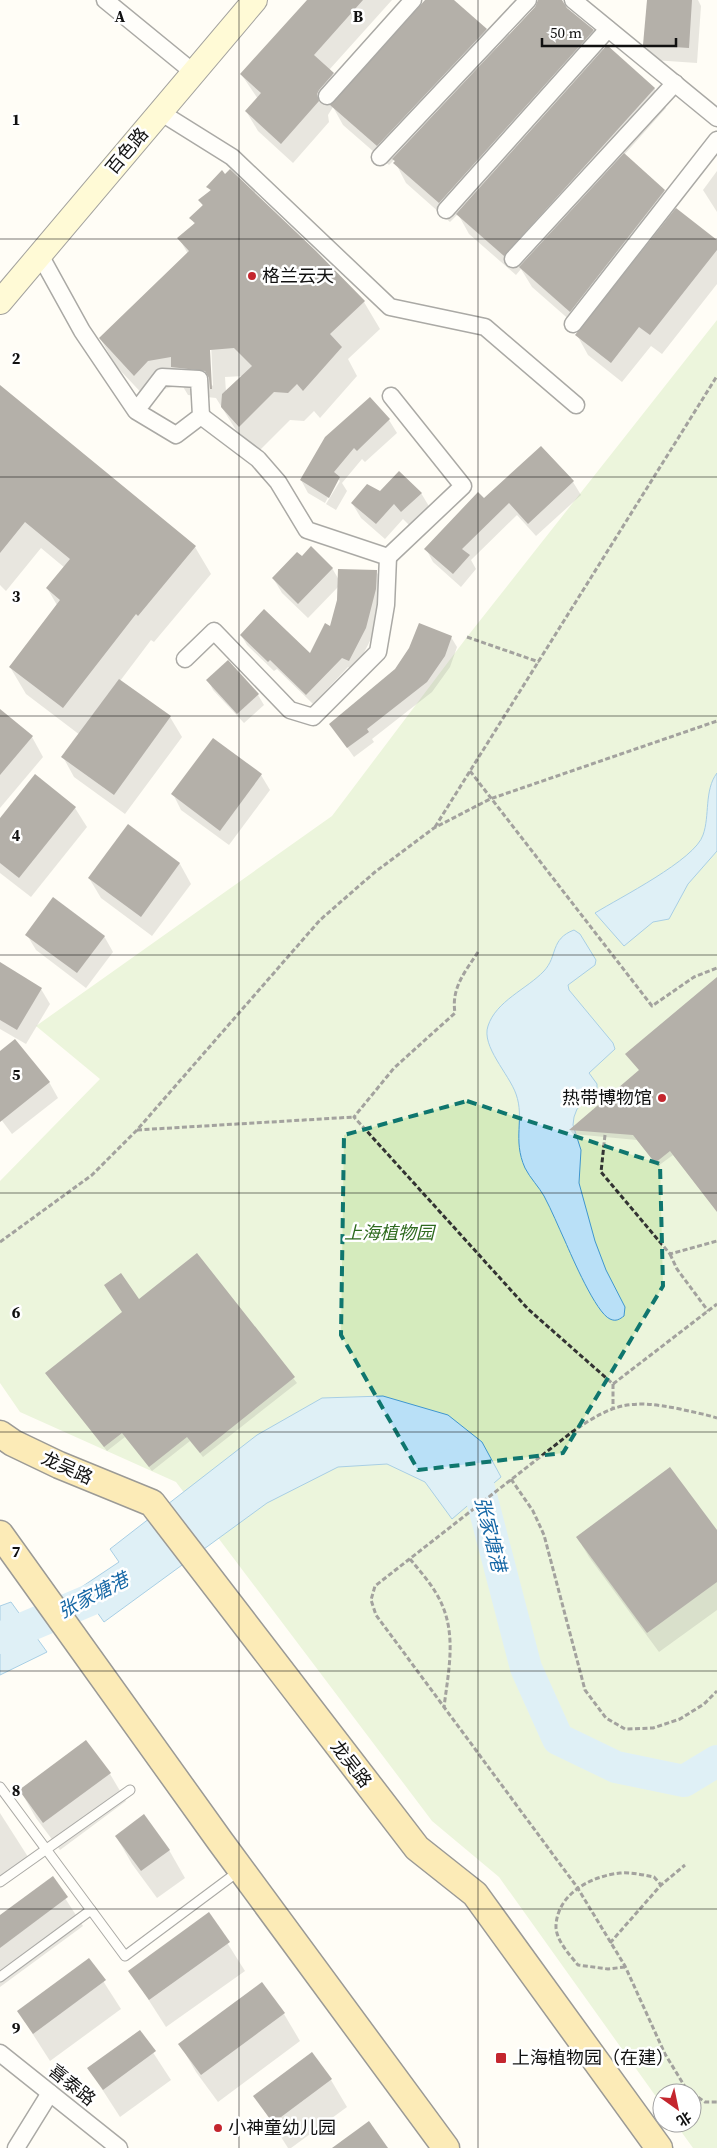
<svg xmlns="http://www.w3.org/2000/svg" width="717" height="2148" font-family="'Source Serif 4','Noto Sans SC',serif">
<rect width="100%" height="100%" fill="#fffdf5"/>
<!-- green -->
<polygon fill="#d5ebbd" points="717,320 717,2148 693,2148 675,2123 692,2123 692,2093 662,2093 662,2105 499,1877 432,1821 176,1482 20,1412 0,1383 0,1181 100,1079 36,1026 332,816 467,637"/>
<!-- water -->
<g fill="#b9e0f7" stroke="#3f96cf">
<path d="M717,773V851L688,884L669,919L653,922L624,946L595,913C619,898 695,860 703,835C710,816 704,790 717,773Z"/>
<path d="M574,930L580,934L596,960L595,965L568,985L569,990L613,1043L615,1049L589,1073L597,1084V1091L577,1109L574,1117L573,1125L581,1150L579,1183L595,1241L606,1270L625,1307L624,1316C620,1319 616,1322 610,1319C596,1313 572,1257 565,1241C558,1226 552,1211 544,1196C539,1187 530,1178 525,1168C512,1139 525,1119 516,1094C509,1074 481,1046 488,1026C496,1001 527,989 544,971C558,956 550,939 574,930Z"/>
<polygon points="383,1396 448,1415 482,1442 501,1477 452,1519 425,1482 387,1464 338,1467 267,1503 104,1622 80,1588 119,1562 110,1549 257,1435 322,1398"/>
<polygon points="11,1602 47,1652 0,1675 0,1606"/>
</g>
<!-- shadow -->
<g fill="#0003" fill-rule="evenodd">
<polygon points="309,0 392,0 329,70 344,92 426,0 452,0 486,30 497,49 536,8 539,0 560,0 566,9 593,31 604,50 654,88 666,108 624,155 664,191 676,211 717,241 717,284 662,354 651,346 622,382 588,355 577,335 581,330 532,287 521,269 516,275 469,234 458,214 450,222 406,183 394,160 389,165 343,125 333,107 328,115 329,122 293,163 258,131 246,111 258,99 241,74"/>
<polygon points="648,0 698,0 701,6 697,63 653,60 645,44"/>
<polygon points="717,171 717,212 703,190"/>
<path d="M208,187L364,302L380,329L348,359L357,376L320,418L314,411L304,421L290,420L256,454L239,435L216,398L188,395L182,385L164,389L151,403L116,366L100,338L188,254L179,238L195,225L191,218L203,207L200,200L211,192ZM208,343H211L213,386L210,383ZM244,376L226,392L225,377Z"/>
<polygon points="0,387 195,547 211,574 154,642 151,640 120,681 170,717 182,737 125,814 74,777 63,757 80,735 26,694 10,667 57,605 47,588 65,568 41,548 6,591 0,585"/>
<polygon points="370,399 389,420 397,433 365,462 362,459 342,483 347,491 336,510 326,504 340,481 338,479 325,503 308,493 301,480"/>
<polygon points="541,447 573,482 581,495 536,536 517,515 471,560 476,569 461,587 433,562 426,549 484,500"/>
<polygon points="380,493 421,493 430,508 411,527 403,519 385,539 361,518 352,503"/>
<polygon points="302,557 332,568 339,580 376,571 382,581 382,600 371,639 355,670 348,667 313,704 277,669 274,671 247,645 241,635 311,655 331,627 338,601 339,586 308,618 282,593 273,578"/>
<polygon points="451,637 457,647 450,667 432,692 372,739 374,742 354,757 331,725"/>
<polygon points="208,680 258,695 264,705 244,723 213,690"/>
<polygon points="0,711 32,737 43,757 0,808"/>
<polygon points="261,775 270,790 229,845 181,810 173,794"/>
<polygon points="75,808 87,827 31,897 0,873 0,820"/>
<polygon points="128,826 180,864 191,884 152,936 101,898 89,878"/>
<polygon points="27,935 104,936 113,952 86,988 36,950"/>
<polygon points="0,964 41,989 50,1004 26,1044 0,1029"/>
<polygon points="717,988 717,1211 673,1155 658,1166 637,1140 573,1134 570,1130 640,1071 630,1059"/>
<polygon points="0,1052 49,1082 58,1098 12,1134 0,1118"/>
<polygon points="196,1255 297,1383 203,1457 190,1441 152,1471 125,1437 107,1451 46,1374"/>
<polygon points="717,1532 717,1610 659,1652 589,1557 577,1537"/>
<polygon points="110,1774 126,1801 60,1850 36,1818 20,1790"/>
<polygon points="0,1813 30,1860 0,1883"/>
<polygon points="116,1836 169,1850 185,1878 157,1898 132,1864"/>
<polygon points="52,1878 83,1926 0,1987 0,1916"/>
<polygon points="209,1914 245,1971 166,2027 130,1971"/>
<polygon points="89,1959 121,2009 50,2061 18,2011"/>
<polygon points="284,2014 300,2041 218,2102 196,2072 180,2044"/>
<polygon points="139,2031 171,2080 120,2117 89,2069"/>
<polygon points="331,2080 347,2107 291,2148 288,2148 255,2096"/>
</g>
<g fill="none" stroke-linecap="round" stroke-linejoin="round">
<!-- river -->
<g stroke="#b9e0f7" stroke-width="32">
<polyline points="451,1465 478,1484 526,1668 558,1739 616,1767 684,1781 717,1761"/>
<polyline points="0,1638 104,1594 128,1579"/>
</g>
</g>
<!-- building -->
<g fill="#5a524d">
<polygon points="307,0 363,0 314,55 334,73 319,90 317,94 319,101 281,144 245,111 261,93 240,74"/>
<polygon points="425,0 454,0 487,29 377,146 330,105"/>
<polygon points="538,0 562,0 567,8 594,30 439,203 393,163 395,161 392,159 535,7"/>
<polygon points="647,0 692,0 689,48 643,45"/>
<polygon points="607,45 655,88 504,256 456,214"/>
<polygon points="624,153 665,190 570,312 519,267"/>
<polygon points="230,169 316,251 365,301 330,334 342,347 303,391 297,384 288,393 274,392 239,427 221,407 222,394 252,366 234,348 210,350 212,389 210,389 209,378 205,371 171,367 171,357 148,361 134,376 99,338 189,251 177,238 195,223 189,218 203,205 198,200 211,190 206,187 222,170 225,174"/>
<polygon points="676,208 717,240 717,250 650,335 639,327 611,363 575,335"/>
<polygon points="0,385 196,546 138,616 136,614 63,708 9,667 60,600 46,588 70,559 25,522 0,553"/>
<polygon points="370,397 390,419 357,451 354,448 334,472 340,477 329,498 300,480 325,437"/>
<polygon points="541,446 574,481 528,524 509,503 462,549 470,555 453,574 424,549 478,492 484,498"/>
<polygon points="399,471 422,493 401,512 394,504 376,524 351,503 367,484 380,491"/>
<polygon points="311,546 333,568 298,604 272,578 297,552 302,556"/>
<polygon points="338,569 377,570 376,589 366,628 349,661 342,658 306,695 270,660 268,662 240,635 264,609 310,653 325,623 330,626 337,600"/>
<polygon points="419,623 452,636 445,656 427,682 367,729 369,732 347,748 329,724 395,669 409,648"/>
<polygon points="228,660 259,694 237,714 206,680"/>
<polygon points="119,679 171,716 114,795 61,757"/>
<polygon points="0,709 33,736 0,775"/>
<polygon points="213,738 262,774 220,831 171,794"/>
<polygon points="35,774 76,807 19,878 0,863 0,818"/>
<polygon points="128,824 180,863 141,917 88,878"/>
<polygon points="53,897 105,936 77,973 25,935"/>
<polygon points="0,962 42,988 17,1030 0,1020"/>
<polygon points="717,977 717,1212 670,1151 655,1163 633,1135 569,1130 639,1070 625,1054"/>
<polygon points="15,1039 50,1082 0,1122 0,1051"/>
<polygon points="197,1253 295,1377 200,1453 187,1437 149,1467 122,1433 104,1447 45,1373 122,1312 104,1285 121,1273 139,1299"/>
<polygon points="670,1467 717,1530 717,1582 647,1633 576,1537"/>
<polygon points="86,1740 111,1773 43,1823 19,1790"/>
<polygon points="144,1814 170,1850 141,1871 115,1836"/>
<polygon points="53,1876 68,1897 0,1948 0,1915"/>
<polygon points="209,1912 230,1942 149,2000 128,1971"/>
<polygon points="89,1958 106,1980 33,2034 17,2011"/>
<polygon points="262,1982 285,2013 201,2075 178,2044"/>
<polygon points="140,2030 156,2051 103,2090 87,2068"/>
<polygon points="312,2052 332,2079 273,2123 253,2096"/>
<polygon points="369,2121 388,2148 332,2148"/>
</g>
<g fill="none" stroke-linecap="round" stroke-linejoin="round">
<!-- lane casing -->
<g stroke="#444" stroke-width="11">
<g id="lane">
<polyline points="0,1787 91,1910 0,1977"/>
<polyline points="0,1882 130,1790"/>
<polyline points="91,1910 125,1956 239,1871"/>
</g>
</g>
<!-- street casing -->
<g stroke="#444" stroke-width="19">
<g id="street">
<polyline points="105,0 193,72"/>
<polyline points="573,0 717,118"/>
<polyline points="327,96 413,0"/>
<polyline points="160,112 232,157 390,307 485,327 576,405"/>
<polyline points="380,157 528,0"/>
<polyline points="446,210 608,29"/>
<polyline points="40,255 82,331 136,411 176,435 201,416 199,379 162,377 136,411"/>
<polyline points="513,259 675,83"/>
<polyline points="573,324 717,140"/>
<polyline points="388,557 463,486 391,396"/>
<polyline points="185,659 214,631 290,710 313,717 378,652 386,605 388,557 307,530 278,482 258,459 201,416"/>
<polyline points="0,2053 119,2148"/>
<polyline points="16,2148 50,2093"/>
</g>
</g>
<!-- secondary casing -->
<g stroke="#333" stroke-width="26">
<polyline id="secondary" points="0,302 255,0"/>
</g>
<!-- primary casing -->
<g stroke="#222" stroke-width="29">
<g id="primary">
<polyline points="0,1434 13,1443 59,1465 152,1503 417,1848 475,1894 659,2148"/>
<polyline points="0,1534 220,1841 446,2148"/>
</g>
</g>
<!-- path -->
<g stroke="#333" stroke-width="3" stroke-dasharray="5 2.5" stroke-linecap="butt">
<polyline points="467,637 539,662"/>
<polyline points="470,771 652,1006 694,977 717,968"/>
<polyline points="435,827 717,376"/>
<path d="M478,952C465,972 451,988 455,1013L394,1068L354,1117L528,1309L613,1384L717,1304"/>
<polyline points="137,1130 354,1117"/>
<polyline points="605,1135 601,1172 670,1254 717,1241"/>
<polyline points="0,1242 92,1175 137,1130 320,920 375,872 434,828 490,799 717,721"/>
<polyline points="670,1254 677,1269 708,1311"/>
<polyline points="613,1384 613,1408"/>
<polyline points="511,1479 533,1511 544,1535 585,1690 606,1718 625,1729 653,1728 680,1719 704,1704 717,1691"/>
<path d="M410,1559C419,1570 429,1581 436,1593C458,1629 449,1667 444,1707"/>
<polyline points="610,1943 661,1885 685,1865"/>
<path d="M625,1967L608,1969L578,1965C569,1954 555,1939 556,1925C558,1893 592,1876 620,1873C631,1872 643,1875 654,1877L661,1885"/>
<path d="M692,2093L687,2090L665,2054L625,1966L577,1887L376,1615L371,1600L375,1586L572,1432C614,1403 630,1399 680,1409C692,1412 705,1414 717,1418"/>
<polyline points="692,2093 705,2102 717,2102"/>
</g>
<!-- lane -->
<use href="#lane" stroke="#fff" stroke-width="9"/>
<!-- street -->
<use href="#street" stroke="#fff" stroke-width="16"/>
<!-- secondary -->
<use href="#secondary" stroke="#fff6b0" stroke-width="24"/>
<!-- primary -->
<use href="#primary" stroke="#f9d66b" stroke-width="26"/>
</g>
<!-- marked area -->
<path d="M0 0H717V2148H0ZM467,1101L660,1164L663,1286L563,1453L418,1470L341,1335L344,1135Z" fill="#fffdf5" fill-opacity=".55" fill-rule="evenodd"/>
<path fill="none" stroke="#0f766e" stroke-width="4" stroke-dasharray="10 6" stroke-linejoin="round" d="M467,1101L660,1164L663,1286L563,1453L418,1470L341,1335L344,1135Z"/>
<!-- grid -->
<path fill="none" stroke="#111" stroke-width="1" stroke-opacity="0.55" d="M239,0V2148M478,0V2148M0,239H717M0,477H717M0,716H717M0,955H717M0,1193H717M0,1432H717M0,1671H717M0,1909H717"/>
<!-- markers -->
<g fill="#c4262e" stroke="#fff" stroke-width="2">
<circle cx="252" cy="276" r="5"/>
<circle cx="662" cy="1098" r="5"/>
<rect x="495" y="2052" width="12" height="12" rx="2.5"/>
<circle cx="218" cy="2128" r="5"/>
</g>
<g text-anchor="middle" stroke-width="5" stroke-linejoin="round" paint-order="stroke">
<!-- street labels -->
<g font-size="18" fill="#111" stroke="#fff">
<text transform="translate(127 151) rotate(-50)" y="6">百色路</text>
<text transform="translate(67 1468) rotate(24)" y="6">龙吴路</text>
<text transform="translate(351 1764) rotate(52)" y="6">龙吴路</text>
<text transform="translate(72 2085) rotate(39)" y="6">喜泰路</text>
</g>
<!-- poi labels -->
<g font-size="18" fill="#111" stroke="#fff" text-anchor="start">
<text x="262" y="282">格兰云天</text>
<text x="652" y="1104" text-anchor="end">热带博物馆</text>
<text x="512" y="2064">上海植物园（在建）</text>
<text x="228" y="2134">小神童幼儿园</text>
</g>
<!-- park labels -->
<g font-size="18" font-style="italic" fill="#2f6b1f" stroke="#fff">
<text x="389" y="1239">上海植物园</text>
</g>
<!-- water labels -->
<g font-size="19" font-style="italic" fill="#1768a6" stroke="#fff">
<text transform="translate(491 1534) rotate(76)" y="7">张家塘港</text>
<text transform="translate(93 1595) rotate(-27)" y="7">张家塘港</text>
</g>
</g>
<g font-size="16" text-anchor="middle" font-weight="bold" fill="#111" stroke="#fff" stroke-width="5" stroke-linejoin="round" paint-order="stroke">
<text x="120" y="22">A</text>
<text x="358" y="22">B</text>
<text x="16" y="125">1</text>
<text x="16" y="364">2</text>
<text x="16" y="602">3</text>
<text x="16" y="841">4</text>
<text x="16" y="1080">5</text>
<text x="16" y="1318">6</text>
<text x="16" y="1557">7</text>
<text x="16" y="1796">8</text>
<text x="16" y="2034">9</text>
</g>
<!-- north arrow -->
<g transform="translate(677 2108) rotate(147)"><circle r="24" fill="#ffffff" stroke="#a0a0a0"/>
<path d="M0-4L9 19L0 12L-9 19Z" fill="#c4262e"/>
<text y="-8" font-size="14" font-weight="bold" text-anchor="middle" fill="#111111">北</text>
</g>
<!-- scale -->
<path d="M542 38v8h134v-8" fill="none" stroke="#111111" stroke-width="2.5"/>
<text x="550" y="38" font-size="15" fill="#111111" stroke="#ffffff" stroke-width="4" paint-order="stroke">50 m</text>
</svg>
